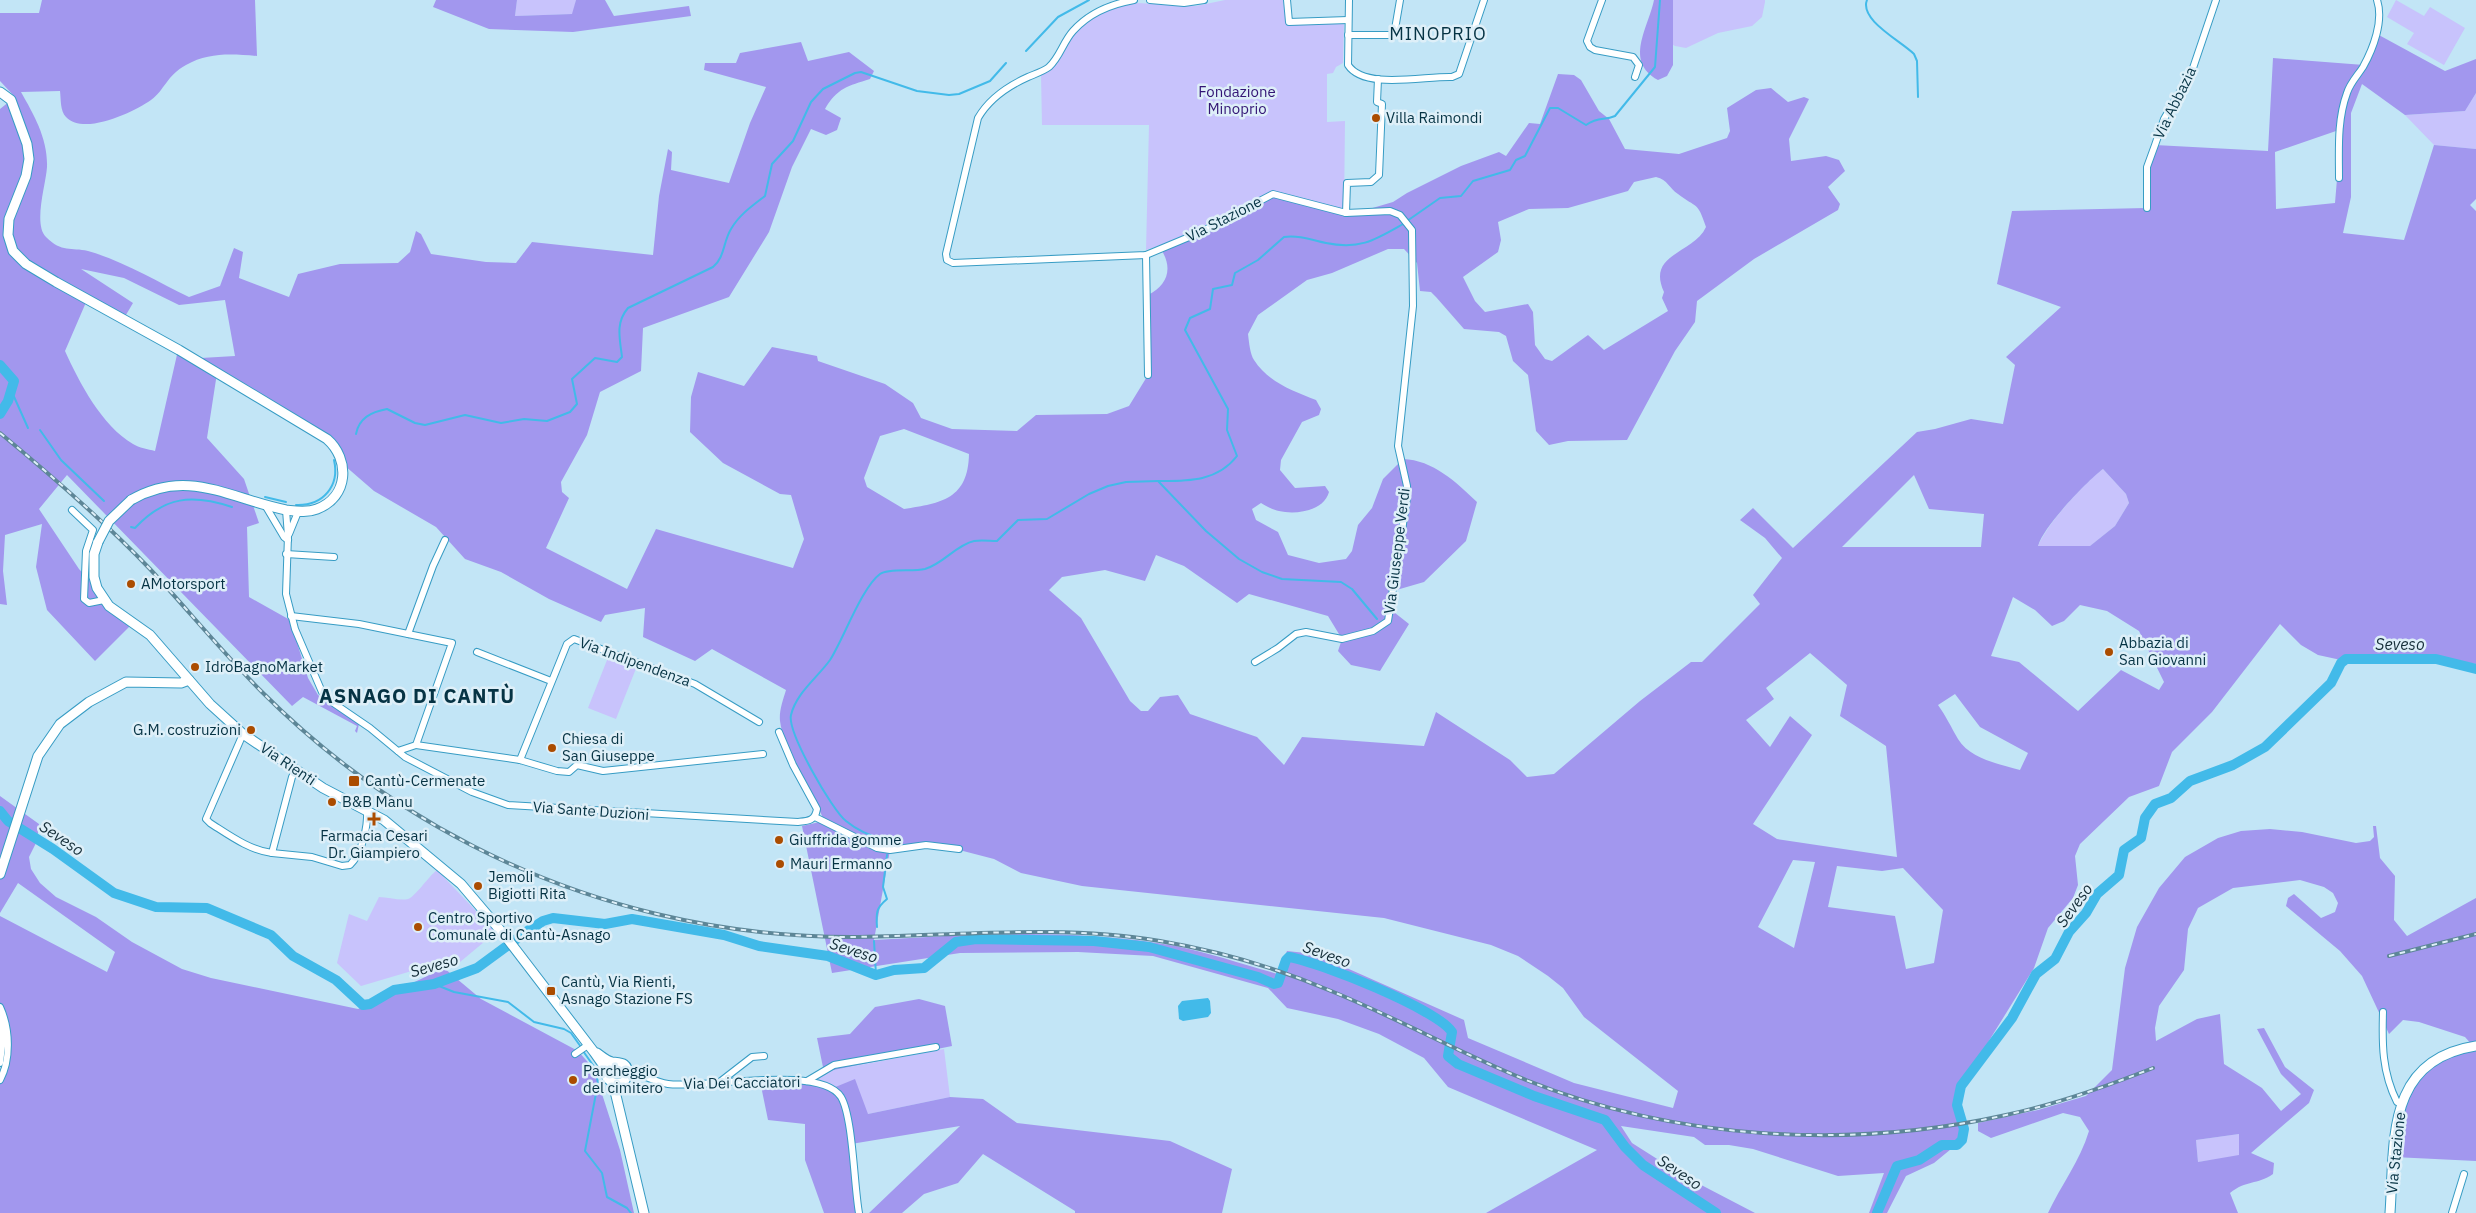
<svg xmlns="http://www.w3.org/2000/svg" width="2476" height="1213" font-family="'IBM Plex Sans',sans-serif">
<rect width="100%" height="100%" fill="#c2e5f6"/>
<!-- green -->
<g fill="#c8c3fc">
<polygon points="517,0 576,0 573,14 515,16"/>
<polygon points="1225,0 1283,0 1287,25 1344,22 1343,63 1336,67 1333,73 1327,74 1327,122 1345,121 1344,211 1194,234 1146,250 1149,125 1042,125 1041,75 1057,64 1069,40 1079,29 1096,15 1113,7 1137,3 1196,6"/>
<polygon points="1670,0 1765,0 1765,2 1762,17 1752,26 1718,33 1686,48 1675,46 1667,41"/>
<polygon points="2396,0 2424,16 2430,7 2465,28 2444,65 2407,44 2414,33 2387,17"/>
<polygon points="2476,93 2476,149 2434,145 2405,115 2465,111"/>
<path d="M2103,469L2126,494L2129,503L2115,526L2090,546H2038C2047,524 2084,483 2103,469Z"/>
<polygon points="609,655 637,666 616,719 588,708"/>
<path d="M437,870L496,932L460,962L415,970L361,986L337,963L349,914L367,921L379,897C388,897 400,901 408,899C415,897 428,877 437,870Z"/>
<polygon points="944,1049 950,1097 868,1114 833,1088 817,1082 824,1072"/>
<polygon points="2239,1134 2239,1156 2198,1162 2196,1140"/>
</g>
<!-- forest -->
<g fill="#a297ee" fill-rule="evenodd">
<path d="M42,0H255L257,56C232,54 209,52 186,65C167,75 164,91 151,100C134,112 84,136 66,117C60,111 61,99 60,91L21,92C34,115 48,139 47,167C46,184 33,224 46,237C62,253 71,247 88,251C123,261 156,281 189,297L220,286L234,248L243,252L239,278L289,297L298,274L340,264L398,263L410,252L416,231L421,234L431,254L486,262L516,263L532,242L653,255L659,196L668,149L672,152L671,170L729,183L750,123L766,87L704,70L705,63H736L740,53L801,42L808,61L849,52L874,71L870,79C848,86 837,88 825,109L841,118L837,130L826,135L811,129L792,167L769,232L729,297L643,328L641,371L600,392L587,435L561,482L562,492L569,498L546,548L627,589L656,529L793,568L804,539L791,495L780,494L723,463L690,432L691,397L698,372L744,386L772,347L817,356L818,361L885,384L913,403L921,418L952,429L1017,431L1036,415L1107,414L1129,406L1148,375V295C1167,286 1173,269 1162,251L1273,195L1352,214L1393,202L1407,193L1461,166L1499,152L1506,156L1529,123L1540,124L1558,74L1574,75L1581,80L1599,111L1609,119L1625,149L1679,154L1727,138L1730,131L1727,108L1756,90L1771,88L1788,102L1804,97L1809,99L1789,139L1791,161L1826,156L1839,160L1845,171L1828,187L1840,204L1838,210L1754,259L1697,301L1695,322L1675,351L1627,440L1568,441L1549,445L1536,431L1528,375L1513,361L1506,336L1499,332L1464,329L1436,297L1431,292L1420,291L1417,263L1404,249H1388L1332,273L1307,280L1258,315L1248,334C1249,342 1250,354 1254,360C1268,382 1293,391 1316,400L1321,409L1319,415L1302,422L1281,460L1280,470L1295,488L1325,486L1329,492C1324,511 1296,515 1279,511C1273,510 1266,506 1261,503L1252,509L1256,520L1278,532L1288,555L1319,563L1346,559L1352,551L1358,525L1372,508L1383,479L1403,459C1433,460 1456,482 1477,502L1466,541L1424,582L1393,591L1390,609L1409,624L1380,671L1351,665L1338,651L1342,639L1328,616L1249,594L1237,603L1184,566L1156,555L1145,581L1105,570L1062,577L1049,590L1081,618L1130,701L1141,711H1148L1160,697L1178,695L1190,714L1257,737L1284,765L1302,737L1424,746L1436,712L1510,760L1527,777L1554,774L1640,701L1691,662H1702L1760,604L1753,595L1782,558L1765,538L1740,520L1753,508L1793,548L1917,432L1935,429L1971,419L2003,424L2015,365L2006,357L2061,307L1997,284L2012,211L2146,208L2147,167L2155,145L2268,151L2273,58L2364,65L2377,34L2445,71L2476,59V93L2465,111L2405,115L2362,84L2351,113V197L2343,233L2404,240L2434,145L2476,149V199L2470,205L2476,211V664L2434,657L2355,656L2341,660L2318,655L2301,645L2280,624L2212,712L2172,752L2159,786L2129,797L2080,844L2075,856L2078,885L2073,898L2048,928L2034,968L1961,1086L1957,1105L1964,1129L1962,1140L1934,1163L1906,1176L1887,1213H1869L1884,1173L1838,1176L1753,1149L1729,1145H1705L1694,1137L1621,1126L1632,1143L1684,1176L1755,1213H1486L1597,1150L1448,1087L1424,1058L1379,1034L1338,1019L1287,1008L1268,988L1153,956L1078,952L960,953L832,973L802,826L824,821C812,788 785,757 780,721C779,711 783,700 786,690L712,649L695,661L643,637L645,608L605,615L601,622L549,599L501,572L465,559L436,527L374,491L344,465L338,450L217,373L207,438L244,479L259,523L247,527L249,597L290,620L308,678L318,695L359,724L357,733L355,731L357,726L303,697L292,706L67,475L39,509L79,569L131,625L95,661L47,610L36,567L42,524L5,535L3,571L7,605L0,604V109L15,97L0,81V13H39ZM2336,131L2337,179L2335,203L2276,209L2275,152ZM1656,177C1668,180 1669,188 1678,194C1697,209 1697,200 1706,227C1694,254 1646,253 1664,292L1662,298L1668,311L1604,350L1588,335L1552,361L1545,359L1535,345L1533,312L1528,304L1485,312L1475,301L1463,277L1498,252L1501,240L1498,222L1529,209L1568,208L1628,191L1634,182ZM81,269L124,278L179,305L225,300L235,356L201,358L179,346L155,451C148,449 139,448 133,444C102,426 79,382 65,351L87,300L123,320L133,303ZM904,429L969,454C968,499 942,503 904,509L867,487L864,478L880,436ZM2103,469L2126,494L2129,503L2115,526L2090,546H2038C2043,527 2087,481 2103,469ZM1914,475L1929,509L1984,514L1981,547H1842ZM2013,597L2035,610L2052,626L2064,621L2080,605L2107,611L2139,631L2164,682L2159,690L2121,670L2078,711L2019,662L1991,656ZM1810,653L1847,685L1840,716L1886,746L1897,857L1777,839L1753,824L1812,735L1790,716L1770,747L1746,720L1774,699L1766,688ZM1955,694L1980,727L2028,753L2020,770C1999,764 1970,759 1958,739C1951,727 1946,716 1938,705ZM940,845L994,859L1021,873L1082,886L1384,918L1491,945L1518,956L1548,976L1563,988L1584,1017L1678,1091L1673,1108L1574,1083L1468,1038L1464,1020L1315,954L1287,951L1278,974C1245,965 1210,953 1176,946C1076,928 974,934 874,940L890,850ZM1793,860L1815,862L1794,948L1758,927ZM1837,866L1882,871L1903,868L1943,910L1934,963L1906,969L1895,916L1828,907Z"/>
<polygon points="436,0 517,0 515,16 572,14 576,0 605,0 614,16 689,6 691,16 573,32 489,29 433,7"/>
<path d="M1654,0H1673V65L1667,76L1658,80C1624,61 1648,29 1654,0Z"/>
<polygon points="0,796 39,824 37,841 29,857 31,869 40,883 56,897 96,917 132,942 182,969 211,978 358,1009 444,968 481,999 578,1051 594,1069 620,1150 634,1213 0,1213 0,1080 6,1058 0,1007 0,916 107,972 115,952 18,883 0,913"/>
<path d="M2373,826H2376L2380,858L2395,876L2394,920L2407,936L2476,898V1161L2394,1157L2398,1115L2423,1069L2473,1046L2465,1037L2419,1022L2403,1020L2389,1034L2362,976L2340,951L2286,906L2288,898L2294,894L2321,918L2335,912L2338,903L2333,893L2324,887L2300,880L2233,888L2198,908L2188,929L2184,970L2159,1006L2155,1028L2156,1041L2197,1019L2220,1014L2224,1064L2262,1088L2281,1111L2301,1094L2281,1074L2257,1029L2264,1028L2285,1067L2314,1090L2309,1103L2251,1153L2274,1163L2273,1174C2257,1185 2246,1180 2230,1193L2238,1213H2048C2061,1185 2080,1161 2089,1131L2080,1117L2063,1113L1991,1138L1978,1131V1123L2038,1110L2086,1096L2112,1070L2125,968L2137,927L2159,888L2185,857L2218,838L2241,831L2270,829L2302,832L2356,843L2370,841L2374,837ZM2239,1134V1155L2198,1162L2196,1140Z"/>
<polygon points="919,999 945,1006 952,1046 824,1072 817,1038 850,1034 875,1007"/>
<polygon points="855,1079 868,1114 950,1097 983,1099 1017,1123 1170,1141 1232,1169 1222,1213 1075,1213 1075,1211 983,1154 958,1183 924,1194 902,1213 869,1213 960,1126 851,1144 859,1213 824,1213 805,1160 805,1124 768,1120 760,1081 817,1082 833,1088"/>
</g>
<!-- water -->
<polygon fill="#42bae9" points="1208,998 1210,1001 1211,1013 1208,1017 1183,1021 1179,1019 1178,1006 1182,1001"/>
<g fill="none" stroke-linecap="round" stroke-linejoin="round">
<!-- stream -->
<g stroke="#42bae9" stroke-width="2">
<path d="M1867,0C1859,20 1901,41 1914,54L1917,61L1918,97"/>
<polyline points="1026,51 1058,17 1089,0"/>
<path d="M1407,221L1440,198L1461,196L1473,181L1510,170L1516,160L1525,156L1550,108H1558L1586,125C1599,116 1604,121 1615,116L1655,67L1660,0"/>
<polyline points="11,390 28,428"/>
<polyline points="40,430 61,460 104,501"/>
<path d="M356,434C359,418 371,412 387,409L415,423L425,425L465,415L501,423L524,419L547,421L570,412L577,404L572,379L595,358L617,362L622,357C620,339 615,323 628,308L713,267C725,257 723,242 731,229C739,215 752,206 765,196L772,164L793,141L811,102L823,89L855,73L861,72L917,91L949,95L959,94L990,81L1006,63"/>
<polyline points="265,497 286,502"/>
<path d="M296,505C323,506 340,486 334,460"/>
<path d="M131,527L135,528C165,496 192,494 232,507"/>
<path d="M1377,619L1352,589L1341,582L1282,579L1262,572L1239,559L1206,531L1158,481C1187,481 1217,482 1237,456L1227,430L1228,409L1185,330L1190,318L1210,309L1213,289L1232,285L1235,273L1258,260L1284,237C1299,235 1312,240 1326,243C1360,250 1375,240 1403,224"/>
<path d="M889,845L887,841C873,837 858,831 846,821C832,810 787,732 791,715C796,693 818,677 830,660C843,640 862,587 880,574C889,568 913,572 925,569C943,564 956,545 974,541C981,540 990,541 997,541L1018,520L1047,519L1089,494L1108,486L1126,482L1158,481"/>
<path d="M877,927C876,913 876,908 887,899L883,887L887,855"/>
<polyline points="874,941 876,975"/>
<polyline points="434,984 454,992 508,1002 534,1022 564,1029 571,1033 581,1047"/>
<polyline points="583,1051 595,1068 598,1083 585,1151 602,1173 607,1197 627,1208 631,1213"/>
</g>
<!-- river -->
<g stroke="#42bae9" stroke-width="10">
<polyline points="0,365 14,381 8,401 0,414"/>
<path d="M0,811L8,821L53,849L114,893L156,907L207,908L271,935L293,956L336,980L363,1005L370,1004L394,990L434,984L477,968L526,932L543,921L553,918L605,924L632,919L724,935L759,946L828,956L876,975L894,970L924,968L956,942L976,939L1094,941L1149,947L1258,977L1274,984L1278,983L1286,960L1289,957C1319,962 1437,1009 1452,1032L1448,1056L1458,1064L1534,1096L1605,1120L1625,1147L1643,1165L1716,1213"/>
<polyline points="1877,1213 1897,1166 1919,1160 1942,1145 1957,1145 1962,1140 1964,1129 1957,1105 1961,1086 2012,1018 2036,974 2055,959 2069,932 2086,913 2097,894 2119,875 2124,850 2141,838 2145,818 2155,804 2171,798 2190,781 2233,765 2265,747 2331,683 2341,663 2346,659 2436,659 2476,669"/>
</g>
<!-- street casing -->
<g stroke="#379cc4" stroke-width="8">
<g id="street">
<path d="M1134,0C1111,4 1089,13 1073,31C1063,42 1060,57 1049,67C1044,71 1035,74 1028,77C1008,86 989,99 978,118L946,254L947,260L953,263L1146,255L1201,232L1273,194L1346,213L1347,183L1371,182L1379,175L1382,104L1377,102L1378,79"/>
<polyline points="1150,0 1184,3 1204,0"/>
<polyline points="1287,0 1289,22 1348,20"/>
<path d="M1349,0L1348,65C1364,90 1424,76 1452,77L1459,74L1484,0"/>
<polyline points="1602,0 1587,41 1590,47 1595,50 1633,57 1639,65 1635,77"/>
<polyline points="1348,35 1394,35 1400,0"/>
<path d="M2339,178C2339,150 2337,120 2347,93C2350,83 2358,75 2363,67C2373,49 2384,21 2377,0"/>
<polyline points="2147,208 2147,167 2155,145 2164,119 2192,71 2216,0"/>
<polyline points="1146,255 1148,375"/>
<polyline points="265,505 284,537 288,540"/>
<polyline points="72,510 93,530 86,551 84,599 89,603 104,600"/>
<path d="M286,510L288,536L286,594L295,629L322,692L329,700L370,728L405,757L472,792L508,805L798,822C808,821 815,821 817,809L793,765L779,732"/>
<polyline points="289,534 298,512"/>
<polyline points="286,554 334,557"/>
<polyline points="291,616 359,624 452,643 416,745 398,751"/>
<polyline points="408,634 433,566 445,540"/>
<polyline points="477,652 551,681"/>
<polyline points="1255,662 1278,648 1296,634 1306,632 1342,639 1373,631 1388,621 1407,498 1407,486 1398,446 1413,306 1412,230 1400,215 1390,211 1346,213"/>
<path d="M243,734L206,819L210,823C229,835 249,850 272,853L292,777L296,770"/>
<polyline points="416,745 520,760 557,771 569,772 577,765 603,771 763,754"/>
<polyline points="520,760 567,644 574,639 695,684 759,722"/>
<polyline points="815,817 877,848 890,850 926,845 959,849"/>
<path d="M272,853L312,857L342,866L350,865C362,853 368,827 367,810"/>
<path d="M0,1007C10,1029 11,1059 0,1080"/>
<path d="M2383,1012C2382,1044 2382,1072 2397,1102L2402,1103"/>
<polyline points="0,1018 3,1038 0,1063"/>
<polyline points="575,1054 588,1045"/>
<path d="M629,1071C641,1074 655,1082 668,1084C705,1089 820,1064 841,1097C853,1117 854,1186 859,1213"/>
<polyline points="721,1081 752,1057 764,1056"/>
<polyline points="807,1081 834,1065 936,1047"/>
<polyline points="2452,1213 2464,1174"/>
</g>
</g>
<!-- secondary casing -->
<g stroke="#379cc4" stroke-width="11">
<g id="secondary">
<path d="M0,92L11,100L27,144L29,159L26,176L9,219L8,235L13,251L26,264L56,282L179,350L327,439C350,459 349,497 317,509C307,513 296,511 286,510C230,499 188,467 131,500"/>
<polyline points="98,542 94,554 94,577 97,588 109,606 150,635 210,704 243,734 323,788 384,820 461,884 506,937 594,1052 606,1069 607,1078 613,1083 622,1083"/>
<polyline points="0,874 38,756 60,724 89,702 126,682 181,683 189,680"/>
<path d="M597,1053C601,1056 607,1061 612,1062C621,1063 628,1062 628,1075L620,1088"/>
<polyline points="613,1083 644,1213"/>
<path d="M2390,1213C2395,1141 2385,1060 2476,1046"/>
</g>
</g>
<!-- street -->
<use href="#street" stroke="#fff" stroke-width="6"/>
<!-- secondary -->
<use href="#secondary" stroke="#fff" stroke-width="9"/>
<!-- rail casing -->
<g stroke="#5d8697" stroke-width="4">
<g id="rail">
<path d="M0,433C52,476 103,520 150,569C188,610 223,653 262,692C324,754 395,806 473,846C590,906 720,937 851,937C955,936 1057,924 1160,941C1219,951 1277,968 1331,991C1397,1018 1460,1053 1526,1080C1676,1140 1849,1150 2006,1115C2057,1104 2105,1087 2153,1068"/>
<polyline points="2389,956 2476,934"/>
</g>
</g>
<!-- rail -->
<use href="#rail" stroke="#deeff8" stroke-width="2" stroke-dasharray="5.5" stroke-linecap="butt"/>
<!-- secondary-bridge casing -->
<g stroke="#379cc4" stroke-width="11" stroke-linecap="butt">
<polyline id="secondary-bridge" points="98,542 109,521 131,500"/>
</g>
<!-- secondary-bridge -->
<use href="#secondary-bridge" stroke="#fff" stroke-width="9"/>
</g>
<!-- markers -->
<g fill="#ab4c00" stroke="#deeff8" stroke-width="2">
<circle cx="1376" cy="118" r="5"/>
<circle cx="131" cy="584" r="5"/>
<circle cx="2109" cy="652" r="5"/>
<circle cx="195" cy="667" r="5"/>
<circle cx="251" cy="730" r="5"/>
<circle cx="552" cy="748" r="5"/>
<rect x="348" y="775" width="12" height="12" rx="2.5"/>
<circle cx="332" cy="802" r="5"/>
<path d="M371.5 811.5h5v5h5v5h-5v5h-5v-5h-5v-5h5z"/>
<circle cx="779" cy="840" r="5"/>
<circle cx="780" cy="864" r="5"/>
<circle cx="478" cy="886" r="5"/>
<circle cx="418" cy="927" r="5"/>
<rect x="546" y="986" width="10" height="10" rx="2.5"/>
<circle cx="573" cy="1080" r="5"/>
</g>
<g text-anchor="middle" stroke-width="5" stroke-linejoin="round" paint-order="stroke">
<!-- park labels -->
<g font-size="15" fill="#331575" stroke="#deeff8">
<text x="1237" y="97">Fondazione<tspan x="1237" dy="17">Minoprio</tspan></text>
</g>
<!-- street labels -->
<g font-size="15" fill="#063344" stroke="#deeff8">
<text transform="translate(2175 103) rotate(-64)" y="5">Via Abbazia</text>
<text transform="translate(1224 219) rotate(-27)" y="5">Via Stazione</text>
<text transform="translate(1397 551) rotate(-83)" y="5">Via Giuseppe Verdi</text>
<text transform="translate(635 662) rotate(20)" y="5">Via Indipendenza</text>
<text transform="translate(288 764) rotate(34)" y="5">Via Rienti</text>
<text transform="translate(591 811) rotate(4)" y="5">Via Sante Duzioni</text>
<text transform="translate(742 1083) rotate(-1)" y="5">Via Dei Cacciatori</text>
<text transform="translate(2396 1153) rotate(-84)" y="5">Via Stazione</text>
</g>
<!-- poi labels -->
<g font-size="15" fill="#063344" stroke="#deeff8" text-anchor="start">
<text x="1386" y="123">Villa Raimondi</text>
<text x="141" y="589">AMotorsport</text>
<text x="2119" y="648">Abbazia di<tspan x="2119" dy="17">San Giovanni</tspan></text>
<text x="205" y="672">IdroBagnoMarket</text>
<text x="241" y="735" text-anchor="end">G.M. costruzioni</text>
<text x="562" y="744">Chiesa di<tspan x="562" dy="17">San Giuseppe</tspan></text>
<text x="365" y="786">Cantù-Cermenate</text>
<text x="342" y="807">B&amp;B Manu</text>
<text x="374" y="841" text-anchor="middle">Farmacia Cesari<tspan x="374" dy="17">Dr. Giampiero</tspan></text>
<text x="789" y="845">Giuffrida gomme</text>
<text x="790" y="869">Mauri Ermanno</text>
<text x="488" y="882">Jemoli<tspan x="488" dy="17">Bigiotti Rita</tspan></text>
<text x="428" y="923">Centro Sportivo<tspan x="428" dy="17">Comunale di Cantù-Asnago</tspan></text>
<text x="561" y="987">Cantù, Via Rienti,<tspan x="561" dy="17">Asnago Stazione FS</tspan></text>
<text x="583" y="1076">Parcheggio<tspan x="583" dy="17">del cimitero</tspan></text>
</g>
<!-- water labels -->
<g font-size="16" font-style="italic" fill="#142d38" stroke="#deeff8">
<text x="2400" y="650">Seveso</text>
<text transform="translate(62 838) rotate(34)" y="6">Seveso</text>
<text transform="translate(2074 905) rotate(-54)" y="6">Seveso</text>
<text transform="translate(854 950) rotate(18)" y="6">Seveso</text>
<text transform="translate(1327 954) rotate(20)" y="6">Seveso</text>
<text transform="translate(434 965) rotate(-16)" y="6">Seveso</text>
<text transform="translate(1680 1172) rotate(34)" y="6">Seveso</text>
</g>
<!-- quarter labels -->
<g font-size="18" letter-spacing="1" fill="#063344" stroke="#deeff8">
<text x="1438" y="40">MINOPRIO</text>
</g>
<!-- district labels -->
<g font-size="20" font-weight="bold" letter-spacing="1" fill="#063344" stroke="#deeff8">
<text x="417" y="703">ASNAGO DI CANTÙ</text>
</g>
</g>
</svg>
